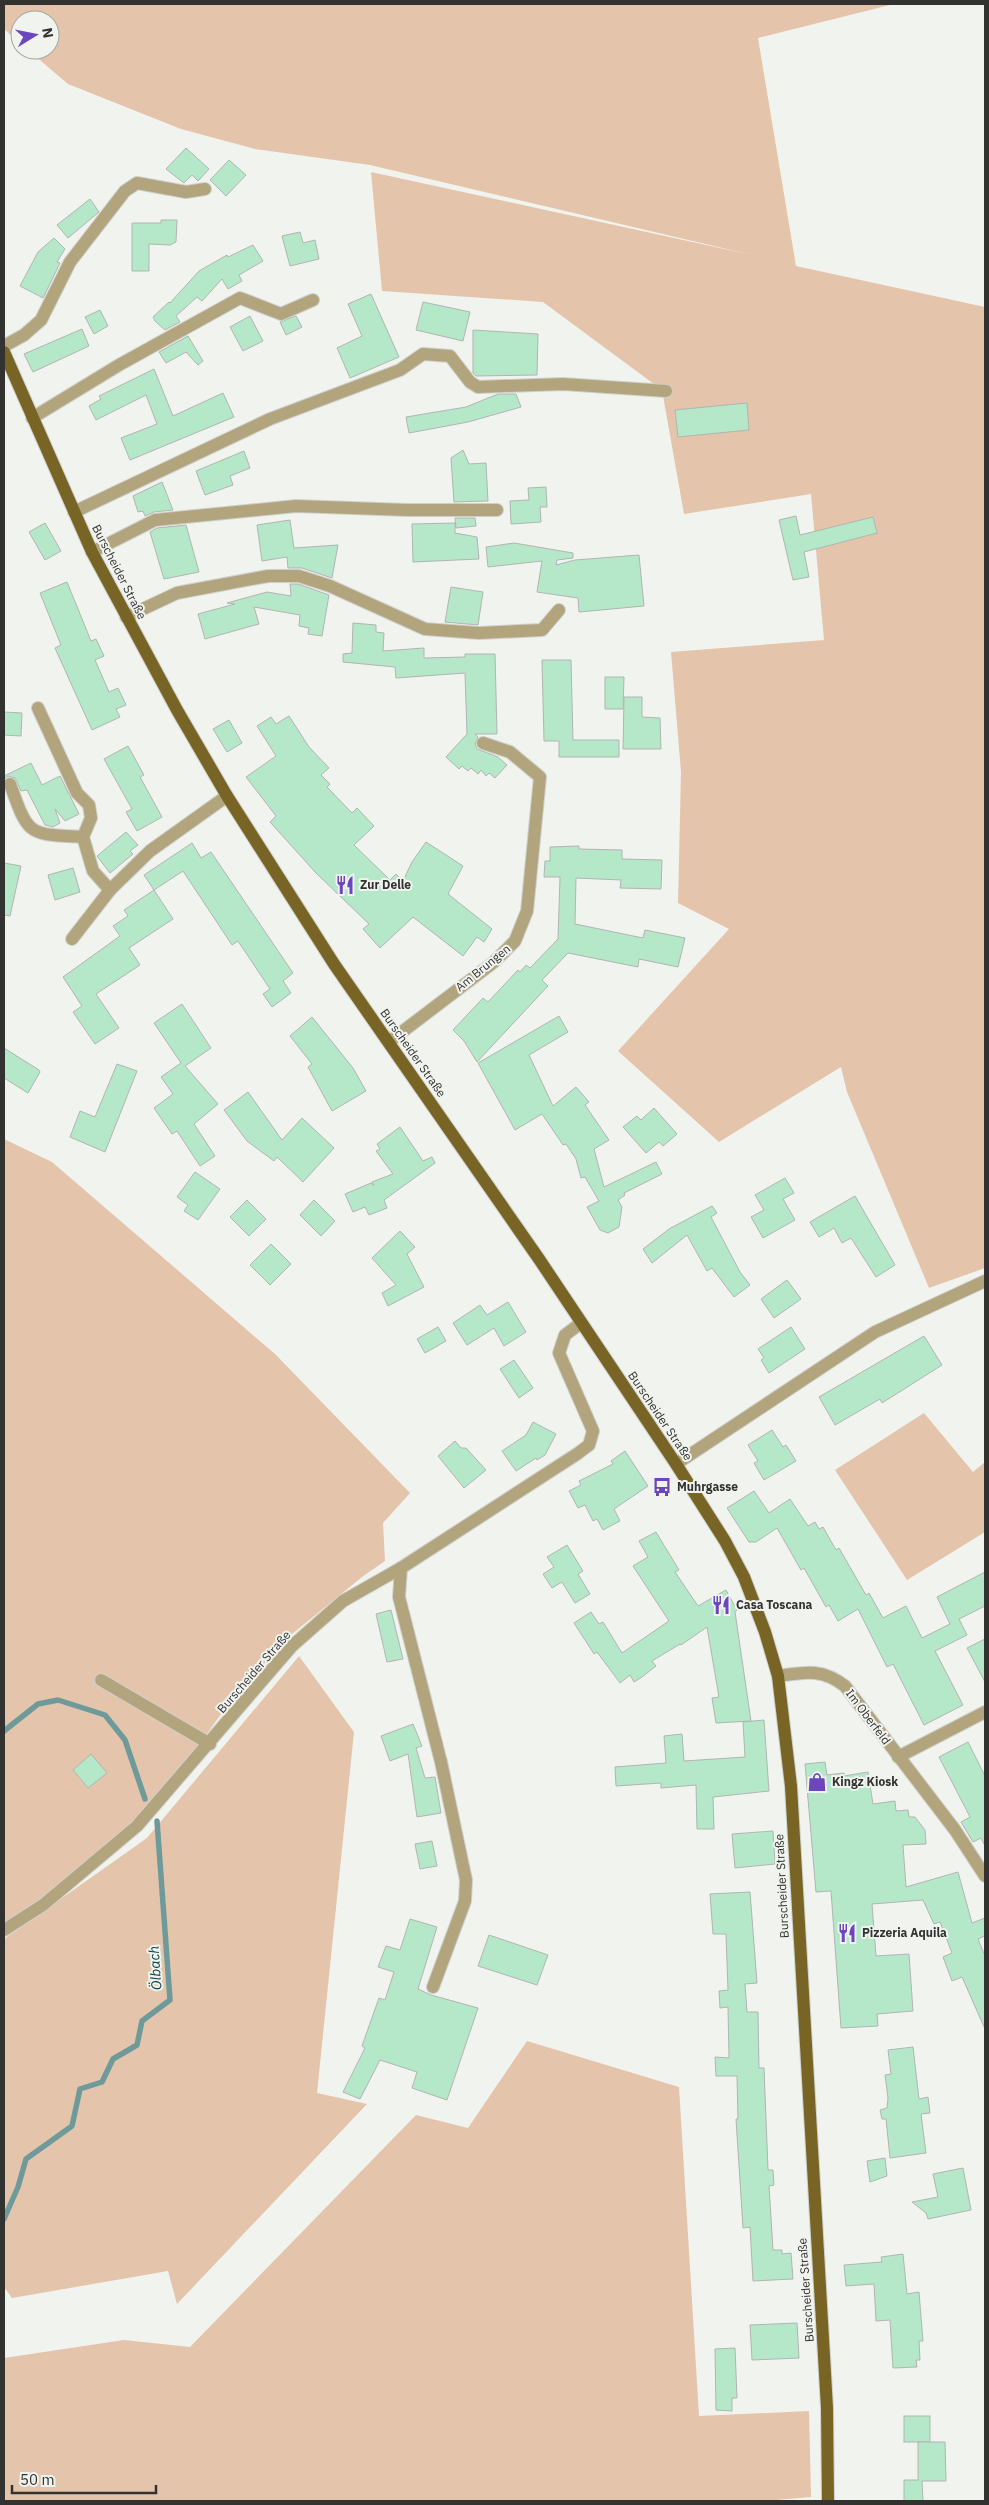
<svg xmlns="http://www.w3.org/2000/svg" width="989" height="2505" font-family="'IBM Plex Sans',sans-serif">
<rect width="100%" height="100%" fill="#f1f3ef"/>
<!-- green -->
<g fill="#e5c4ac">
<polygon points="4,4 894,4 758,38 796,266 985,307 985,1268 929,1288 847,1092 841,1067 719,1142 618,1051 729,929 678,903 681,772 671,652 824,640 811,494 684,514 662,390 543,302 382,291 371,172 752,255 370,165 255,149 181,129 68,84 28,50 50,50 50,20 20,20 20,43 4,29"/>
<polygon points="4,1139 52,1162 275,1354 410,1493 383,1523 385,1561 362,1577 286,1639 224,1710 153,1809 71,1877 4,1926"/>
<polygon points="924,1413 973,1472 985,1462 985,1532 907,1580 835,1470"/>
<polygon points="299,1656 354,1732 317,2093 367,2104 177,2304 168,2271 12,2298 4,2287 4,1939 147,1838"/>
<polygon points="527,2041 679,2087 699,2416 809,2411 811,2497 765,2501 4,2501 4,2358 124,2340 190,2347 416,2115 468,2128"/>
</g>
<g fill="none" stroke-linecap="round" stroke-linejoin="round">
<!-- stream -->
<g stroke="#6e9b99" stroke-width="5.5">
<polyline points="4,1731 38,1704 58,1700 105,1715 125,1740 145,1799"/>
<polyline points="4,2219 18,2187 26,2159 72,2126 80,2089 102,2082 113,2059 137,2045 142,2021 170,2000 157,1821"/>
</g>
</g>
<!-- building -->
<g fill="#b5e7c9" stroke="#b1b5b3">
<polygon points="186,148 209,169 198,181 192,175 184,183 166,169"/>
<polygon points="229,160 246,175 226,196 210,180"/>
<polygon points="90,199 99,212 68,238 57,225"/>
<polygon points="161,220 177,220 176,242 170,245 149,244 149,271 132,271 132,223 161,223"/>
<polygon points="300,232 303,243 315,240 319,259 290,266 282,236"/>
<polygon points="54,238 65,249 57,262 60,263 43,298 20,286 38,252"/>
<polygon points="253,245 263,261 239,275 242,281 228,289 222,279 202,301 197,297 176,316 180,322 165,330 155,321 153,317 169,302 170,303 199,271 227,255 228,257"/>
<polygon points="371,294 399,357 350,378 337,348 362,336 348,304"/>
<polygon points="423,302 470,312 463,341 416,330"/>
<polygon points="100,310 108,326 94,334 85,317"/>
<polygon points="250,316 263,341 243,351 230,327"/>
<polygon points="296,316 302,327 286,335 280,322"/>
<polygon points="82,329 89,346 33,372 24,354"/>
<polygon points="473,330 538,334 537,375 476,376 473,373"/>
<polygon points="188,336 203,361 198,365 186,352 166,363 159,352"/>
<polygon points="154,369 173,416 223,393 234,417 130,460 121,438 157,424 146,395 96,420 89,406 101,399 99,396"/>
<polygon points="498,394 516,394 521,407 468,422 409,433 406,417 466,407"/>
<polygon points="747,403 749,430 678,437 675,410"/>
<polygon points="463,450 469,464 486,463 488,501 454,502 451,458"/>
<polygon points="244,451 250,468 230,476 233,485 205,495 196,471"/>
<polygon points="162,482 173,510 154,512 145,516 143,511 138,512 133,496"/>
<polygon points="546,487 547,507 540,507 541,522 511,524 510,501 529,500 528,488"/>
<polygon points="796,516 800,535 873,517 877,533 804,552 809,577 793,580 779,520"/>
<polygon points="455,518 475,518 476,526 456,528"/>
<polygon points="290,520 294,548 338,545 332,578 302,568 288,568 287,557 262,561 257,525"/>
<polygon points="45,523 61,551 45,560 29,532"/>
<polygon points="455,523 455,533 477,537 479,559 413,562 412,524"/>
<polygon points="186,525 199,572 164,579 150,532 157,528"/>
<polygon points="514,543 573,553 573,558 557,560 556,565 575,560 639,555 644,606 579,612 578,598 537,592 542,561 488,567 486,547"/>
<polygon points="67,582 91,641 96,639 104,656 95,660 109,692 118,688 126,705 116,709 120,717 92,730 55,648 61,645 40,593"/>
<polygon points="290,584 298,584 329,595 322,636 308,634 309,628 299,626 300,615 254,607 259,624 205,639 198,614 235,604 227,603 267,592 291,596"/>
<polygon points="451,587 483,592 478,625 445,622"/>
<polygon points="353,623 376,625 376,632 384,633 383,651 424,648 424,658 465,657 465,654 495,654 497,734 475,734 478,737 475,744 477,749 498,757 507,765 495,778 489,773 486,776 481,770 478,774 471,768 468,771 462,766 459,769 446,757 467,734 465,673 396,678 395,667 343,662 343,654 352,653"/>
<polygon points="542,660 571,660 573,740 619,740 619,757 559,757 559,741 544,741"/>
<polygon points="605,677 624,677 623,709 605,709"/>
<polygon points="624,697 642,697 642,717 660,718 661,749 623,749"/>
<polygon points="4,712 22,713 21,736 4,735"/>
<polygon points="289,716 309,747 329,768 321,775 330,784 327,787 352,813 357,808 374,826 354,845 390,880 396,874 403,881 412,862 426,842 463,866 448,894 492,929 484,942 477,937 463,956 413,917 380,948 363,929 369,924 316,873 270,822 276,816 246,777 276,756 257,726 271,717 276,724"/>
<polygon points="229,720 242,743 227,752 213,729"/>
<polygon points="128,746 144,775 140,777 162,817 137,831 126,812 132,809 104,759"/>
<polygon points="31,763 42,785 60,776 79,814 65,821 55,809 60,823 53,827 45,825 27,790 21,791 15,778 8,776 4,779 4,776"/>
<polygon points="126,832 138,845 130,851 133,854 110,873 97,856"/>
<polygon points="192,843 201,858 211,852 293,973 283,981 291,993 272,1007 263,994 270,989 238,941 232,945 183,871 154,890 173,919 129,948 140,965 96,994 119,1028 95,1044 73,1012 82,1006 63,977 120,936 113,926 128,916 124,910 154,890 144,875"/>
<polygon points="579,846 579,849 622,850 622,859 662,860 661,889 620,888 621,880 576,878 575,924 643,938 645,930 685,938 678,967 639,959 638,967 568,953 542,980 548,986 477,1062 464,1041 453,1030 483,998 488,1002 518,970 520,972 526,965 530,968 558,939 560,877 544,877 545,861 550,861 550,847"/>
<polygon points="4,863 21,866 10,916 4,915"/>
<polygon points="73,868 80,892 55,900 48,875"/>
<polygon points="182,1004 211,1048 185,1066 218,1104 194,1124 215,1156 200,1166 177,1131 172,1134 154,1108 173,1094 161,1077 181,1063 154,1023"/>
<polygon points="559,1016 568,1032 529,1055 553,1106 576,1087 589,1102 585,1105 609,1140 594,1149 604,1187 656,1162 662,1174 624,1193 625,1195 618,1200 622,1207 619,1227 608,1233 600,1230 587,1207 599,1201 585,1177 581,1178 576,1159 566,1144 563,1145 542,1114 515,1130 478,1063"/>
<polygon points="312,1017 353,1068 366,1091 332,1111 308,1067 312,1064 290,1036"/>
<polygon points="4,1048 39,1070 40,1072 28,1093 4,1078"/>
<polygon points="117,1064 137,1071 105,1152 70,1137 80,1111 95,1117"/>
<polygon points="248,1092 282,1140 302,1118 334,1148 303,1182 277,1157 274,1161 247,1141 224,1110"/>
<polygon points="654,1108 677,1134 663,1146 659,1142 646,1153 623,1127 637,1116 641,1120"/>
<polygon points="400,1127 423,1161 432,1157 435,1163 384,1200 387,1208 369,1215 365,1207 353,1212 345,1194 371,1183 374,1186 372,1182 393,1174 376,1151 380,1149 377,1144"/>
<polygon points="195,1172 220,1189 198,1220 184,1211 188,1205 177,1197"/>
<polygon points="785,1178 794,1193 783,1199 795,1220 763,1238 751,1217 764,1210 755,1195"/>
<polygon points="855,1196 895,1265 876,1277 851,1238 842,1243 834,1228 819,1237 810,1222"/>
<polygon points="247,1200 266,1219 249,1236 230,1217"/>
<polygon points="314,1200 335,1221 321,1236 300,1215"/>
<polygon points="712,1206 717,1213 711,1217 740,1272 750,1285 734,1297 712,1268 707,1271 687,1235 652,1263 643,1249 669,1229"/>
<polygon points="400,1231 415,1247 407,1254 424,1287 388,1306 382,1293 396,1285 372,1258"/>
<polygon points="271,1244 291,1264 270,1285 250,1265"/>
<polygon points="787,1280 801,1299 774,1318 761,1299"/>
<polygon points="508,1302 526,1332 504,1346 494,1328 467,1345 453,1323 480,1305 487,1315"/>
<polygon points="438,1327 446,1341 425,1353 417,1339"/>
<polygon points="791,1327 805,1349 769,1373 761,1360 764,1358 758,1349"/>
<polygon points="924,1336 942,1365 882,1403 880,1399 835,1425 819,1397"/>
<polygon points="514,1360 533,1388 519,1398 500,1369"/>
<polygon points="533,1422 556,1434 545,1455 537,1460 536,1458 516,1471 502,1451 526,1435"/>
<polygon points="772,1430 783,1447 786,1445 796,1461 764,1480 754,1463 758,1461 748,1445"/>
<polygon points="455,1441 461,1448 466,1448 486,1470 464,1488 438,1456"/>
<polygon points="625,1451 648,1486 614,1509 620,1521 603,1530 597,1519 593,1521 585,1505 578,1508 569,1491 581,1485 579,1481 613,1464 611,1461"/>
<polygon points="754,1491 769,1513 790,1499 808,1526 815,1522 819,1529 823,1527 836,1550 839,1548 866,1595 869,1593 883,1618 906,1606 922,1638 950,1624 937,1597 985,1572 985,1606 959,1619 967,1635 935,1651 963,1705 924,1725 893,1664 887,1667 858,1609 838,1621 829,1605 826,1607 804,1568 801,1570 777,1528 756,1542 749,1542 727,1508"/>
<polygon points="656,1532 679,1570 675,1572 698,1606 726,1590 737,1610 735,1612 751,1721 716,1723 712,1698 719,1697 707,1627 681,1645 680,1644 652,1661 656,1666 642,1677 634,1682 630,1675 620,1683 597,1652 594,1654 574,1623 591,1612 599,1624 603,1622 622,1653 669,1621 633,1566 648,1557 639,1541"/>
<polygon points="567,1545 583,1571 578,1574 590,1594 575,1603 562,1582 552,1588 543,1574 554,1567 547,1557"/>
<polygon points="391,1610 403,1659 387,1662 376,1614"/>
<polygon points="985,1639 985,1682 967,1648"/>
<polygon points="764,1720 769,1791 713,1797 714,1829 697,1829 696,1785 661,1788 661,1783 616,1786 615,1767 666,1763 664,1736 682,1734 684,1761 745,1757 743,1722"/>
<polygon points="413,1724 422,1746 416,1748 425,1778 435,1777 441,1813 417,1817 408,1754 390,1761 381,1736"/>
<polygon points="968,1742 985,1776 985,1846 981,1838 973,1842 961,1822 970,1817 939,1757"/>
<polygon points="91,1754 107,1773 88,1788 73,1770"/>
<polygon points="825,1762 827,1775 844,1773 844,1776 868,1772 873,1804 895,1801 896,1811 908,1810 909,1817 915,1817 925,1830 926,1844 903,1845 906,1887 958,1872 972,1923 985,1918 985,1936 978,1939 985,1956 985,2029 962,1977 952,1981 943,1957 952,1953 940,1922 934,1924 923,1900 872,1904 876,1956 909,1954 913,2011 877,2014 878,2026 841,2028 831,1891 816,1892 805,1764"/>
<polygon points="773,1831 775,1864 735,1868 732,1834"/>
<polygon points="432,1841 437,1866 420,1869 415,1844"/>
<polygon points="750,1892 757,1983 745,1984 747,2012 758,2012 759,2068 764,2068 768,2170 773,2170 774,2185 769,2186 773,2250 782,2250 782,2254 791,2253 793,2279 753,2281 750,2227 743,2228 736,2119 738,2119 737,2076 716,2076 715,2057 729,2058 728,2007 720,2008 719,1991 728,1990 726,1934 713,1934 710,1894"/>
<polygon points="410,1919 437,1927 418,1989 431,1995 478,2008 447,2100 412,2088 417,2072 380,2060 360,2099 343,2092 365,2048 362,2046 379,1998 385,2000 394,1972 378,1967 386,1946 400,1950"/>
<polygon points="489,1935 548,1955 537,1985 478,1966"/>
<polygon points="913,2047 919,2099 928,2097 930,2113 921,2114 926,2153 890,2158 886,2119 882,2119 880,2110 887,2108 888,2098 885,2075 891,2074 888,2050"/>
<polygon points="885,2158 887,2176 870,2182 867,2161"/>
<polygon points="963,2168 971,2210 928,2219 926,2213 912,2202 938,2197 933,2174"/>
<polygon points="903,2254 907,2294 919,2292 923,2341 919,2341 920,2360 916,2360 917,2367 893,2368 890,2320 876,2321 874,2284 846,2286 844,2265 882,2262 881,2257"/>
<polygon points="797,2323 799,2358 752,2360 750,2325"/>
<polygon points="735,2348 737,2398 732,2398 732,2411 716,2410 715,2349"/>
<rect x="904" y="2416" width="26" height="26"/>
<polygon points="918,2442 945,2442 946,2481 922,2481 923,2501 904,2501 904,2480 918,2480"/>
</g>
<g fill="none" stroke-linecap="round" stroke-linejoin="round">
<!-- minor casing -->
<g stroke="#cfd0cd" stroke-width="14">
<g id="minor">
<polyline points="4,346 24,335 41,320 70,262 125,191 137,183 186,192 205,189"/>
<polyline points="32,418 119,365 240,298 281,314 313,300"/>
<polyline points="74,512 270,419 400,370 423,354 450,356 470,382 478,387 563,384 666,391"/>
<polyline points="92,552 155,520 296,506 407,510 497,510"/>
<polyline points="126,617 177,593 268,576 299,576 330,586 425,629 479,633 542,630 559,610"/>
<polyline points="38,708 77,793 89,805 91,818 83,837 93,871 110,890"/>
<path d="M10,784C29,837 28,834 83,837"/>
<polyline points="72,939 110,890 150,851 227,796"/>
<polyline points="390,1041 494,962 515,941 527,911 540,777 510,752 483,743"/>
<polyline points="676,1464 875,1332 985,1281"/>
<polyline points="401,1568 399,1597 441,1762 466,1880 465,1901 433,1987"/>
<path d="M778,1676C805,1672 822,1668 845,1686L955,1830L985,1876"/>
<polyline points="101,1680 210,1744"/>
<polyline points="898,1757 985,1712"/>
<polyline points="4,1930 43,1905 137,1826 292,1646 343,1601 401,1568 577,1454 589,1445 593,1431 559,1353 565,1335 581,1323"/>
</g>
</g>
<!-- major casing -->
<g stroke="#cfd0cd" stroke-width="14">
<polyline id="major" points="4,352 92,552 177,710 227,796 334,964 539,1259 676,1464 725,1541 744,1577 765,1632 778,1676 791,1786 827,2408 828,2501"/>
</g>
<!-- minor -->
<use href="#minor" stroke="#b2a57d" stroke-width="12"/>
<!-- major -->
<use href="#major" stroke="#786425" stroke-width="12"/>
</g>
<!-- icons -->
<defs>
<g id="restaurant-bare" transform="scale(1.5)"><path d="M-5-6h1v4h1v-4h1v4h1v-4h1v5L-1.5 .5V6h-2V.5L-5-1ZM5-6V6H3V1.5H1.5Q1.5-4 5-6Z" fill="#6b46bf" stroke="#f1f3ef" stroke-width="2.5" paint-order="stroke"/></g>
<g id="bus-bare" transform="scale(1.5)"><path d="M-5-6H5V4H4V6H2V4H-2V6H-4V4H-5ZM-3.5-4V0h7V-4ZM-3.5 1.2v1.5H-2V1.2ZM2 1.2v1.5H3.5V1.2Z" fill="#6b46bf" stroke="#f1f3ef" stroke-width="2.5" paint-order="stroke"/></g>
<g id="shop-bare" transform="scale(1.5)"><path d="M-5-2.5h2.3a2.7 3.5 0 0 1 5.4 0H5L5.5 6h-11ZM-1.5-2.5h3a1.5 2.3 0 0 0-3 0Z" fill="#6b46bf" stroke="#f1f3ef" stroke-width="2.5" paint-order="stroke"/></g>
</defs>
<g fill-rule="evenodd">
<use href="#restaurant-bare" x="345" y="885"/>
<use href="#bus-bare" x="662" y="1487"/>
<use href="#restaurant-bare" x="721" y="1605"/>
<use href="#shop-bare" x="817" y="1782"/>
<use href="#restaurant-bare" x="847" y="1933"/>
</g>
<g text-anchor="middle" stroke-width="4" stroke-linejoin="round" paint-order="stroke">
<!-- street labels -->
<g font-size="12" fill="#323331" stroke="#f1f3ef">
<text transform="translate(119 572) rotate(63)" y="4">Burscheider Straße</text>
<text transform="translate(483 968) rotate(-39)" y="4">Am Brungen</text>
<text transform="translate(413 1053) rotate(55)" y="4">Burscheider Straße</text>
<text transform="translate(660 1416) rotate(56)" y="4">Burscheider Straße</text>
<text transform="translate(254 1672) rotate(-49)" y="4">Burscheider Straße</text>
<text transform="translate(868 1717) rotate(53)" y="4">Im Oberfeld</text>
<text transform="translate(782 1886) rotate(-93)" y="4">Burscheider Straße</text>
<text transform="translate(806 2290) rotate(-94)" y="4">Burscheider Straße</text>
</g>
<!-- poi labels -->
<g font-size="12" font-weight="bold" fill="#323331" stroke="#f1f3ef" text-anchor="start">
<text x="360" y="889">Zur Delle</text>
<text x="677" y="1491">Muhrgasse</text>
<text x="736" y="1609">Casa Toscana</text>
<text x="832" y="1786">Kingz Kiosk</text>
<text x="862" y="1937">Pizzeria Aquila</text>
</g>
<!-- water labels -->
<g font-size="14" font-style="italic" fill="#0b4745" stroke="#f1f3ef">
<text transform="translate(155 1968) rotate(-94)" y="5">Ölbach</text>
</g>
</g>
<!-- border -->
<rect width="989" height="2505" fill="none" stroke="#323331" stroke-width="10"/>
<!-- north arrow -->
<g transform="translate(35 35) rotate(80)"><circle r="24" fill="#f1f3ef" stroke="#a5a6a3"/>
<path d="M0-4L9 19L0 12L-9 19Z" fill="#6b46bf"/>
<text y="-8" font-size="14" font-weight="bold" text-anchor="middle" fill="#323331">N</text>
</g>
<!-- scale -->
<path d="M12 2485v8h144v-8" fill="none" stroke="#323331" stroke-width="2.5"/>
<text x="20" y="2485" font-size="15" fill="#323331" stroke="#f1f3ef" stroke-width="4" paint-order="stroke">50 m</text>
</svg>
